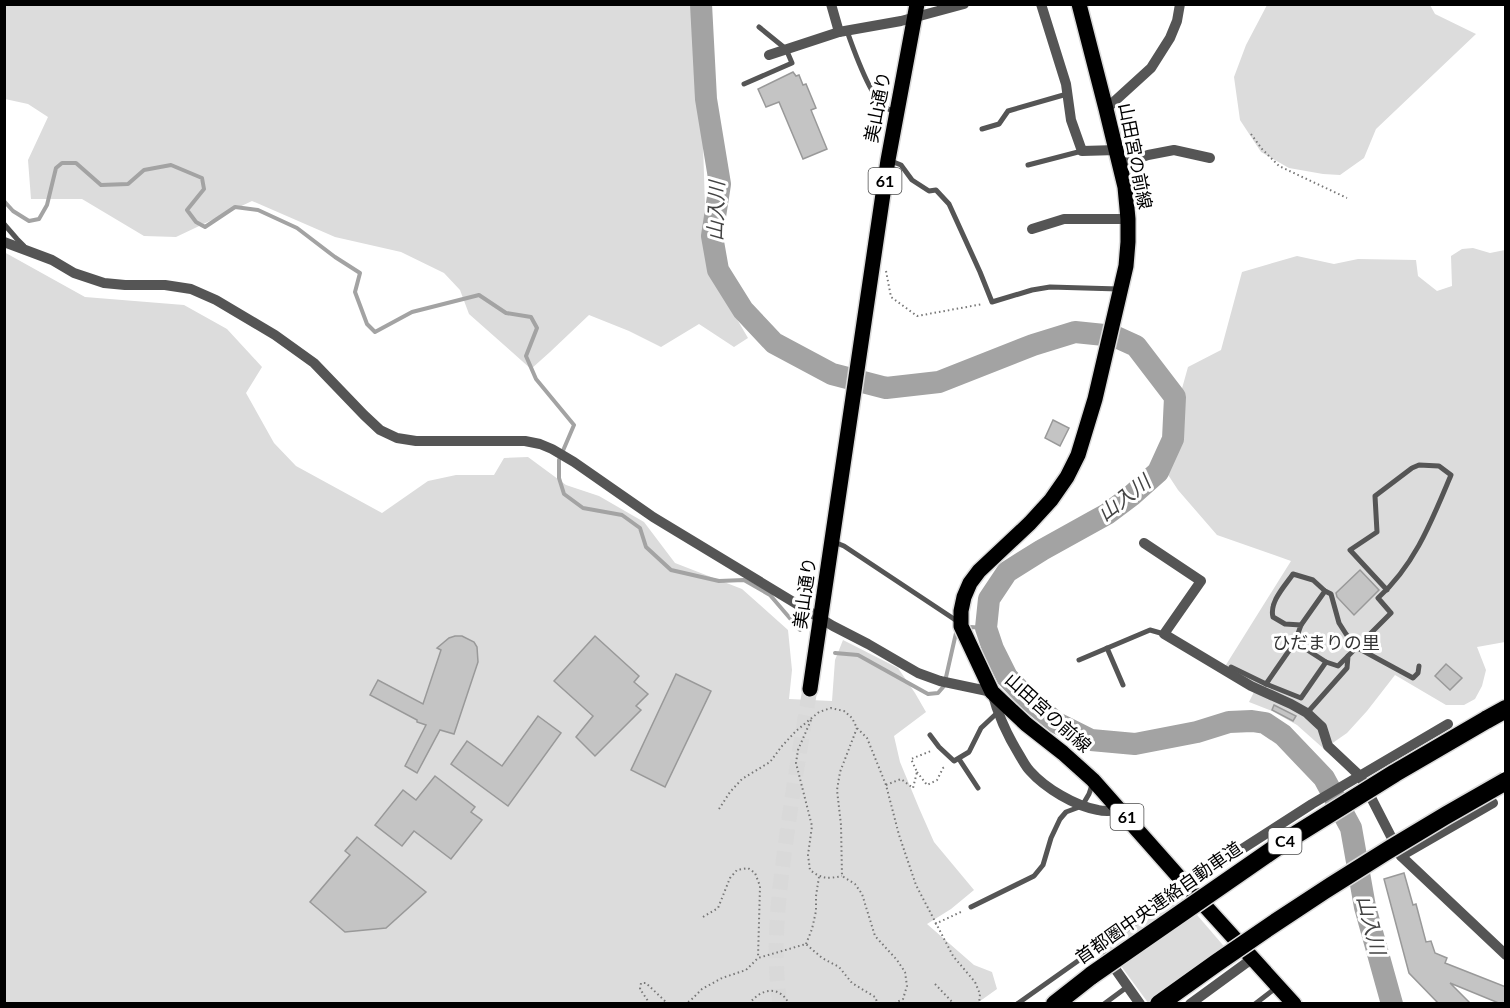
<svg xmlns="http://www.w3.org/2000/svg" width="1510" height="1008" font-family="Lato,'Noto Sans JP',sans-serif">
<rect width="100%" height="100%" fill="#fff"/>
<!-- green -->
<g fill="#dcdcdc">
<polygon points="4,5 694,5 699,20 707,268 748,338 734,347 699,324 661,347 629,331 589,315 550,352 531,369 469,314 460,290 444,273 401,252 335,237 252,201 176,237 144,236 82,199 31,199 28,160 48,117 28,104 5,99"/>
<polygon points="1267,5 1430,5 1435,14 1476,34 1376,129 1364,158 1340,175 1323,174 1289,168 1261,152 1240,120 1234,77 1246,45"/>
<polygon points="1473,248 1490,253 1505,250 1505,642 1477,647 1486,670 1482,686 1475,699 1464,705 1446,705 1395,675 1367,711 1347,733 1324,749 1297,725 1272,711 1249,702 1257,686 1224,668 1291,561 1217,535 1178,490 1161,464 1188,367 1221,350 1242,272 1297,256 1334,264 1358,259 1416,260 1418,276 1437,291 1452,286 1451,256 1462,249"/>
<polygon points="4,252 85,297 184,305 227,329 262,367 246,393 274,443 296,466 382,513 428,481 456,475 494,475 504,458 528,457 566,485 599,496 644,522 675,563 742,589 788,630 792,670 789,699 832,701 835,660 843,640 898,668 915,693 926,712 894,736 900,762 919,808 934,842 974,890 951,909 927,924 974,965 992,972 997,989 976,1004 5,1003"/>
<polygon points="1179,894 1228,951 1151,1003 1149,1004 1107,947"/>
</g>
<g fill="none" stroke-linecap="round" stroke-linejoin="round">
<!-- stream -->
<g stroke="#a3a3a3" stroke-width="4">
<polyline points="4,201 13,211 29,221 39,219 47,205 56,168 62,163 76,163 101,185 128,184 144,170 171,165 202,178 204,189 187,210 196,222 205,227 235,207 258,210 297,228 335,257 360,273 355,292 367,324 375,332 412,312 479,295 506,313 531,317 537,328 526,356 536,379 574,425 559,460 559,478 564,494 583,508 622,515 640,528 646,547 671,570 719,581 744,580 770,595 800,630"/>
<polyline points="967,629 970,627 986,628"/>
<polyline points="835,653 858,655 928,694 938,693 944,686 956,633 961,632"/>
</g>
<!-- river -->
<polyline stroke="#a3a3a3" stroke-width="22" points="701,4 706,99 720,184 712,236 718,270 743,310 774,343 832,374 886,388 939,382 1033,345 1075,332 1114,336 1136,346 1175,397 1173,439 1158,472 1131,496 1107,514 1042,550 1007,572 989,599 986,628 993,649 1007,677 1030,701 1057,723 1091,740 1135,744 1197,732 1229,722 1252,721 1265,723 1283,735 1324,778 1351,828 1365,907 1392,1004"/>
</g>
<!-- building -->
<g fill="#c4c4c4" stroke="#999" stroke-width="1.5">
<polygon points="793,72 796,76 799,75 803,85 806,84 816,108 811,110 827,149 803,159 779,102 766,107 758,89"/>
<polygon points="1053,420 1069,428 1060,446 1045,438"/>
<polygon points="1360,570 1379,590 1354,615 1337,597 1336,593"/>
<polygon points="455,636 462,636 474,642 477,647 478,662 454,734 440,730 417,773 405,766 426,725 417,722 417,720 370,695 378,680 423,704 441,650 437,648 449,638"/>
<polygon points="595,636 639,676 634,682 648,694 636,706 641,710 595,756 576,737 593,716 554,681"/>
<polygon points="1446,664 1462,678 1450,690 1435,676"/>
<polygon points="676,674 711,691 665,787 631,770"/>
<polygon points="1274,705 1296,716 1293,721 1272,710"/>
<polygon points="538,716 561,733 508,806 451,764 467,741 502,766"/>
<polygon points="435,776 475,807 471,812 482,820 451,859 414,831 402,846 375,825 403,790 416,800"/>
<polygon points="357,837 426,892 386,928 345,932 310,902 350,855 345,851"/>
<polygon points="1404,873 1413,905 1416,904 1426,942 1431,941 1435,953 1447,958 1445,963 1506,987 1506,1004 1501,1004 1450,983 1471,1004 1439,1004 1409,973 1384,879"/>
</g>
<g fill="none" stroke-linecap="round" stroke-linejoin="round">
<!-- primary-tunnel -->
<path stroke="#d9d9d9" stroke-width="15" stroke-dasharray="15 8" stroke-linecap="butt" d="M780,1004C772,952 778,899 785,848C792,795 801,742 810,689"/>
<!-- primary casing -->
<g stroke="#dbdbdb" stroke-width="18">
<g id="primary">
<polyline points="1079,4 1106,109 1125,187 1128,219 1128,242 1126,266 1095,399 1078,455 1067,477 1051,500 1030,523 979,571 970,583 964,597 961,611 961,626 992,692 1026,724 1063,753 1093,780 1186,885 1294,1004"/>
<polyline points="810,689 888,160 917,4"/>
</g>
</g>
<!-- highway casing -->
<g stroke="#dbdbdb" stroke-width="21">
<g id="highway">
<polyline points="1486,720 1506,709"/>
<polyline points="1055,1004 1092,975"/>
</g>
</g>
<!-- path -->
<g stroke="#777" stroke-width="2" stroke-dasharray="1.5 3" stroke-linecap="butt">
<polyline points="1251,134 1262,149 1279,166 1347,198"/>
<polyline points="886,271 891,297 917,316 983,304"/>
<path d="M811,720L798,750L796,763L812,826L808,855L810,870C822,879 827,879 842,876"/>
<polyline points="857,728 840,772 837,790 841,825 842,876 855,884 862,894 875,936 897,960 905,972 907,986 903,999 893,1004"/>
<polyline points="917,772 927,785 937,780 943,768 946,766"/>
<polyline points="886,785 901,779 913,788 917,772 911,759 931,751"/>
<polyline points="719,809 730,792 742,779 770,762 782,746 796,731 819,712 831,708 844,711 852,718 857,728 867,738 886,785 899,835 916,885 953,956 975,982 980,994 979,1004"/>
<polyline points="703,917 718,908 730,878 737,870 748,868 755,873 760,886 758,958"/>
<polyline points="935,924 963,911"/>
<polyline points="806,944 812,929 816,911 816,896 819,877"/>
<polyline points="935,984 954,1004"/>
<polyline points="650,1004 640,989 641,983 646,983 668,1004"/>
<polyline points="684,1004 690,1001 702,989 722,978 746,970 758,958 806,944 822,958 839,967 852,983 875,997 878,1004"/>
<path d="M749,1004C761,988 780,985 789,1004"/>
</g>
<!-- lane -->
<g stroke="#555" stroke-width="5">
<path d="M847,31C853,48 871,100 886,108C889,110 892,110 895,111"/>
<polyline points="744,84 792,63 786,49 759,27"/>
<polyline points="982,129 999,124 1008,111 1067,94"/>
<polyline points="891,161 901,165 912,180 929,191 936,190 949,204 980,272 992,302 1032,290 1050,287 1119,289"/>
<polyline points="1028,165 1082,151"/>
<polyline points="4,224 17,239 24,246"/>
<polyline points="834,542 844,546 957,621"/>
<polyline points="1301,625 1325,591"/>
<path d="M1295,642L1326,662L1301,698L1266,684L1295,642L1301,625L1285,624L1273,617C1269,602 1285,586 1293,574L1313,580L1325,591L1331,594L1339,623L1346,634L1356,647L1413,678L1418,673L1419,666"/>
<polyline points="1107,648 1123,685"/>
<polyline points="1079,660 1150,630 1164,634"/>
<polyline points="1326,662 1338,666 1348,656"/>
<polyline points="1231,667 1266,684"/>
<path d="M1307,713L1347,668L1348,656L1391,613L1378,598C1415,565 1432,520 1451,475L1439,466L1419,465L1412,468L1375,496L1377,532L1350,550L1387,590"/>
<polyline points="930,735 939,747 954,761 969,752 981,728 997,713"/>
<polyline points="959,759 978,788"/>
<polyline points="971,907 1034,876 1043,865 1051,838 1060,819 1066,812 1082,806 1089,794 1093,782"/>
<polyline points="1017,1004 1099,946"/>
<polyline points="1104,1004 1127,987"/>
<polyline points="1255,1004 1277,987"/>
</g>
<!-- street -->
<g stroke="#555" stroke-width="10">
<polyline points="831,4 839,32"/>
<polyline points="1041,4 1066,84 1071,120 1082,151 1117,150"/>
<polyline points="769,55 839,32 901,21 964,4"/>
<polyline points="1106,109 1151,68 1170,38 1177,21 1180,4"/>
<polyline points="1119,165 1148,155 1174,150 1210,158"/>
<polyline points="1032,229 1064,219 1128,219"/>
<path d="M4,242L52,260L74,273L104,283L125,285H165L191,289L216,300L275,335L314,363L364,415L380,430L397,438L416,441H525L540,444L552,449L574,462L653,517L833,626L868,644L918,673L940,681L992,692C998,716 1007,735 1020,756C1023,761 1026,767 1030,771C1045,788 1075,806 1098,810C1105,812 1113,811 1121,810"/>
<polyline points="1144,543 1201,581 1164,634 1251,686 1291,704 1307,713 1322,727 1328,746 1360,776 1401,856 1493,803"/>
<polyline points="1401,856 1506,955"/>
<polyline points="1140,1004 1099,946 1186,885 1312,804 1448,724"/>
<polyline points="1190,1004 1253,958"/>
</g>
<!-- primary -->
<use href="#primary" stroke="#000" stroke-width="15"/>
<!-- highway -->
<use href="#highway" stroke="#000" stroke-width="18"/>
<!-- highway-bridge casing -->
<g stroke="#dbdbdb" stroke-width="21" stroke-linecap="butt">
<g id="highway-bridge">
<polyline points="1092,975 1284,842 1395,773 1486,720"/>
<path d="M1159,1004C1270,923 1386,848 1506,781"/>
</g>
</g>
<!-- highway-bridge -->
<use href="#highway-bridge" stroke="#000" stroke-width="18"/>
</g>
<g text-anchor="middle" stroke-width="6" stroke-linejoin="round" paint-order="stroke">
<!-- shield labels -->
<g fill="#fff" stroke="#4c4c4c" stroke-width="1.5">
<rect x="868.5" y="168" width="33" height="26" rx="4.5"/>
<rect x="1110.5" y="804" width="33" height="26" rx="4.5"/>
<rect x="1268.5" y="828" width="33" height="26" rx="4.5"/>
</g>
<g font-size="16" font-weight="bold" fill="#000">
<text x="885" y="187">61</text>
<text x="1127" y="823">61</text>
<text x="1285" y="847">C4</text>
</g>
<!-- street labels -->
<g font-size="18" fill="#000" stroke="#fff">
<text transform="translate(878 107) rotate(-79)" y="6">美山通り</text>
<text transform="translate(1135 156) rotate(79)" y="6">山田宮の前線</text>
<text transform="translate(805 593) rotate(-82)" y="6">美山通り</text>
<text transform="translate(1048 713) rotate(42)" y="6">山田宮の前線</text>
<text transform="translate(1159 903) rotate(-35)" y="6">首都圏中央連絡自動車道</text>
</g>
<!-- park labels -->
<g font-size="18" fill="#333" stroke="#fff">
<text x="1326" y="649">ひだまりの里</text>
</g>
<!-- water labels -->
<g font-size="20" font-style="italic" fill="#444" stroke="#fff">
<text transform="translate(716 211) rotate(-88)" y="7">山入川</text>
<text transform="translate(1124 498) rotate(-38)" y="7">山入川</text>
<text transform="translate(1371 925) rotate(76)" y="7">山入川</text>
</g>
</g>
<!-- border -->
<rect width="1510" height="1008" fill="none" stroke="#000000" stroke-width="12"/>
</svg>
